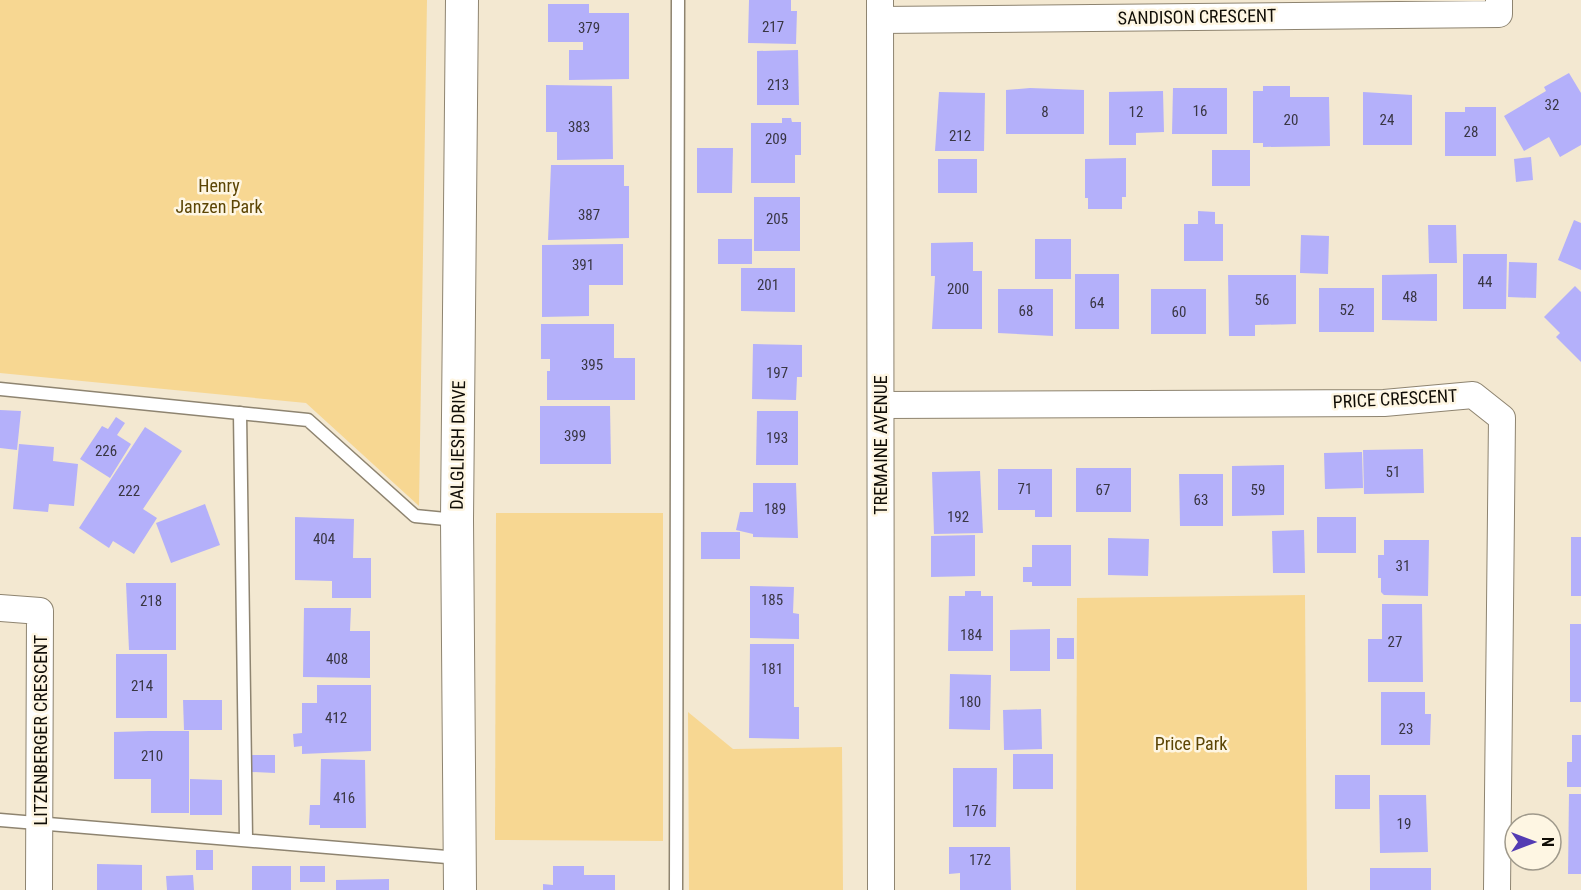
<svg xmlns="http://www.w3.org/2000/svg" width="1581" height="890" font-family="'Roboto Condensed',sans-serif">
<rect width="100%" height="100%" fill="#f3e8d1"/>
<!-- green -->
<g fill="#f7d792">
<polygon points="0,0 427,0 419,506 306,403 0,373"/>
<polygon points="496,513 663,513 663,841 495,840"/>
<polygon points="1305,595 1307,890 1076,890 1077,598"/>
<polygon points="688,712 733,749 842,747 843,890 689,890"/>
</g>
<!-- building -->
<g fill="#b4b0fa">
<polygon points="749,0 791,0 791,11 797,11 796,44 748,43"/>
<polygon points="548,4 589,4 589,13 629,13 629,79 569,80 569,50 583,50 583,42 548,42"/>
<polygon points="798,50 799,105 757,105 757,51"/>
<polygon points="1569,73 1581,93 1581,145 1560,157 1549,137 1524,151 1504,116 1546,91 1544,87"/>
<polygon points="546,85 612,86 613,159 557,160 557,132 546,132"/>
<polygon points="1263,86 1290,86 1290,97 1329,97 1330,146 1263,147 1263,143 1253,143 1253,91 1263,91"/>
<polygon points="1030,88 1084,90 1084,134 1006,134 1006,90"/>
<polygon points="1173,88 1227,88 1227,134 1172,134"/>
<polygon points="1163,91 1164,132 1136,133 1136,145 1109,145 1109,92"/>
<polygon points="939,92 985,93 984,151 935,151"/>
<polygon points="1363,92 1412,95 1412,145 1363,145"/>
<polygon points="1465,107 1496,107 1496,156 1445,156 1445,112 1465,112"/>
<polygon points="782,118 791,118 792,122 801,122 801,155 795,155 795,183 751,183 751,123 782,123"/>
<polygon points="697,148 733,148 732,193 697,193"/>
<rect x="1212" y="150" width="38" height="36"/>
<polygon points="1531,157 1533,180 1516,182 1514,159"/>
<polygon points="1126,158 1126,197 1122,197 1122,209 1088,209 1088,198 1085,198 1085,159"/>
<rect x="938" y="159" width="39" height="34"/>
<polygon points="551,165 624,165 624,186 629,186 629,238 548,240"/>
<rect x="754" y="197" width="46" height="54"/>
<polygon points="1198,211 1215,212 1215,224 1223,224 1223,261 1184,261 1184,224 1198,224"/>
<polygon points="1574,220 1581,223 1581,270 1558,260"/>
<polygon points="1428,225 1456,225 1457,263 1429,263"/>
<polygon points="1301,235 1329,236 1328,274 1300,273"/>
<rect x="718" y="239" width="34" height="25"/>
<rect x="1035" y="239" width="36" height="40"/>
<polygon points="973,242 973,271 982,271 982,329 932,329 935,276 931,276 931,243"/>
<polygon points="623,244 623,285 589,285 589,316 542,317 542,245"/>
<polygon points="1463,254 1507,254 1506,309 1463,309"/>
<polygon points="1509,262 1537,263 1536,298 1508,297"/>
<polygon points="741,268 795,268 795,312 741,311"/>
<rect x="1075" y="274" width="44" height="55"/>
<polygon points="1437,274 1437,321 1382,320 1382,275"/>
<polygon points="1228,275 1296,275 1296,324 1255,325 1255,336 1229,336"/>
<polygon points="1575,286 1581,292 1581,362 1556,337 1560,333 1544,317"/>
<rect x="1319" y="288" width="55" height="44"/>
<polygon points="998,289 1053,289 1053,336 998,333"/>
<rect x="1151" y="289" width="55" height="45"/>
<polygon points="541,324 614,324 614,358 635,358 635,400 547,400 547,371 550,371 550,359 541,359"/>
<polygon points="753,344 802,345 802,377 797,377 796,400 752,399"/>
<polygon points="540,406 610,406 611,464 540,464"/>
<polygon points="0,410 21,411 17,450 0,448"/>
<polygon points="757,411 798,411 798,465 756,465"/>
<polygon points="116,417 125,423 117,435 131,444 110,478 80,459 102,426 108,429"/>
<polygon points="145,427 182,451 143,509 157,518 134,554 113,541 109,548 79,528"/>
<polygon points="19,444 54,447 53,461 78,464 74,506 49,504 48,512 13,509"/>
<polygon points="1423,449 1424,493 1364,494 1363,450"/>
<polygon points="1362,452 1363,488 1325,489 1324,453"/>
<polygon points="1284,465 1284,515 1232,516 1232,466"/>
<rect x="1076" y="468" width="55" height="44"/>
<polygon points="998,469 1052,469 1052,517 1035,517 1035,510 998,510"/>
<polygon points="980,471 983,533 934,534 932,472"/>
<polygon points="1179,474 1223,474 1223,526 1180,526"/>
<polygon points="753,483 796,483 798,538 753,537 753,534 736,530 740,512 753,512"/>
<polygon points="205,504 220,545 171,563 156,523"/>
<polygon points="295,517 354,519 353,558 371,558 371,598 332,598 332,581 295,580"/>
<rect x="1317" y="517" width="39" height="36"/>
<polygon points="1304,530 1305,573 1273,573 1272,531"/>
<rect x="701" y="532" width="39" height="27"/>
<polygon points="975,535 975,576 931,577 931,536"/>
<rect x="1571" y="537" width="10" height="59"/>
<polygon points="1108,538 1149,539 1148,576 1108,575"/>
<polygon points="1384,540 1429,540 1428,596 1384,595 1381,592 1381,578 1378,578 1378,555 1384,555"/>
<polygon points="1032,545 1071,545 1071,586 1032,586 1032,582 1023,582 1023,567 1032,567"/>
<polygon points="126,583 176,583 176,650 129,650"/>
<polygon points="750,586 794,587 793,613 799,614 799,639 750,638"/>
<polygon points="965,591 981,591 981,596 993,596 993,651 948,651 949,596 965,596"/>
<polygon points="1382,604 1422,604 1423,682 1368,682 1368,639 1382,639"/>
<polygon points="304,608 351,608 350,631 370,631 370,678 303,677"/>
<rect x="1570" y="624" width="11" height="78"/>
<polygon points="1050,629 1050,671 1010,671 1010,630"/>
<rect x="1057" y="638" width="17" height="21"/>
<polygon points="750,644 794,644 794,707 799,707 799,739 749,738"/>
<rect x="116" y="654" width="51" height="64"/>
<polygon points="950,674 991,675 990,730 949,729"/>
<polygon points="317,685 371,685 371,751 302,754 302,746 294,747 293,734 302,733 302,703 317,703"/>
<polygon points="1381,692 1425,692 1425,714 1431,714 1430,745 1381,745"/>
<polygon points="183,700 222,700 222,730 184,730"/>
<polygon points="1041,709 1042,749 1004,750 1003,710"/>
<polygon points="149,731 189,731 189,813 151,813 151,779 114,779 114,732"/>
<polygon points="1572,735 1581,735 1581,787 1567,787 1567,762 1572,762"/>
<rect x="1013" y="754" width="40" height="35"/>
<polygon points="252,755 275,755 275,773 252,772"/>
<polygon points="321,759 365,760 366,828 320,828 320,825 309,825 310,805 320,805"/>
<polygon points="953,768 997,768 996,827 953,827"/>
<rect x="1335" y="775" width="35" height="34"/>
<polygon points="190,779 222,780 222,815 190,815"/>
<polygon points="1569,794 1581,794 1581,874 1568,874"/>
<polygon points="1379,795 1426,795 1428,852 1380,853"/>
<polygon points="949,847 1010,847 1011,890 960,890 960,873 949,874"/>
<rect x="196" y="850" width="17" height="20"/>
<polygon points="97,864 142,865 142,890 97,890"/>
<rect x="252" y="866" width="39" height="24"/>
<rect x="300" y="866" width="25" height="16"/>
<polygon points="553,866 584,866 584,875 615,875 615,890 543,890 543,884 553,885"/>
<rect x="1370" y="868" width="61" height="22"/>
<polygon points="193,875 194,890 167,890 166,876"/>
<polygon points="389,879 389,890 336,890 336,880"/>
</g>
<g fill="none" stroke-linecap="round" stroke-linejoin="round">
<!-- service casing -->
<g stroke="#8e8470" stroke-width="15">
<g id="service">
<polyline points="0,389 308,420 415,516 456,520"/>
<polyline points="240,413 246,839"/>
<polyline points="0,820 459,858"/>
<polyline points="676,890 678,0"/>
</g>
</g>
<!-- minor casing -->
<g stroke="#8e8470" stroke-width="28">
<g id="minor">
<polyline points="880,0 881,890"/>
<polyline points="880,20 1499,14 1499,0"/>
<polyline points="881,405 1384,403 1473,395 1502,418 1497,890"/>
<polyline points="0,608 40,611 39,890"/>
</g>
</g>
<!-- tertiary casing -->
<g stroke="#8e8470" stroke-width="34">
<polyline id="tertiary" points="460,890 457,520 462,0"/>
</g>
<!-- service -->
<use href="#service" stroke="#fff" stroke-width="12"/>
<!-- minor -->
<use href="#minor" stroke="#fff" stroke-width="26"/>
<!-- tertiary -->
<use href="#tertiary" stroke="#fff" stroke-width="32"/>
</g>
<g text-anchor="middle" stroke-width="5" stroke-linejoin="round" paint-order="stroke">
<!-- number labels -->
<g font-size="15" fill="#393643">
<text x="773" y="32">217</text>
<text x="589" y="33">379</text>
<text x="778" y="90">213</text>
<text x="1552" y="110">32</text>
<text x="1200" y="116">16</text>
<text x="1045" y="117">8</text>
<text x="1136" y="117">12</text>
<text x="1291" y="125">20</text>
<text x="1387" y="125">24</text>
<text x="579" y="132">383</text>
<text x="1471" y="137">28</text>
<text x="960" y="141">212</text>
<text x="776" y="144">209</text>
<text x="589" y="220">387</text>
<text x="777" y="224">205</text>
<text x="583" y="270">391</text>
<text x="1485" y="287">44</text>
<text x="768" y="290">201</text>
<text x="958" y="294">200</text>
<text x="1410" y="302">48</text>
<text x="1262" y="305">56</text>
<text x="1097" y="308">64</text>
<text x="1347" y="315">52</text>
<text x="1026" y="316">68</text>
<text x="1179" y="317">60</text>
<text x="592" y="370">395</text>
<text x="777" y="378">197</text>
<text x="575" y="441">399</text>
<text x="777" y="443">193</text>
<text x="106" y="456">226</text>
<text x="1393" y="477">51</text>
<text x="1025" y="494">71</text>
<text x="1103" y="495">67</text>
<text x="1258" y="495">59</text>
<text x="129" y="496">222</text>
<text x="1201" y="505">63</text>
<text x="775" y="514">189</text>
<text x="958" y="522">192</text>
<text x="324" y="544">404</text>
<text x="1403" y="571">31</text>
<text x="772" y="605">185</text>
<text x="151" y="606">218</text>
<text x="971" y="640">184</text>
<text x="1395" y="647">27</text>
<text x="337" y="664">408</text>
<text x="772" y="674">181</text>
<text x="142" y="691">214</text>
<text x="970" y="707">180</text>
<text x="336" y="723">412</text>
<text x="1406" y="734">23</text>
<text x="152" y="761">210</text>
<text x="344" y="803">416</text>
<text x="975" y="816">176</text>
<text x="1404" y="829">19</text>
<text x="980" y="865">172</text>
</g>
<!-- street labels -->
<g font-size="18" fill="#100d06" stroke="#fef6e3">
<text transform="translate(1197 17) rotate(-1)" y="6">SANDISON CRESCENT</text>
<text transform="translate(1395 399) rotate(-3)" y="6">PRICE CRESCENT</text>
<text transform="translate(458 445) rotate(-89)" y="6">DALGLIESH DRIVE</text>
<text transform="translate(881 445) rotate(-90)" y="6">TREMAINE AVENUE</text>
<text transform="translate(41 730) rotate(-90)" y="6">LITZENBERGER CRESCENT</text>
</g>
<!-- park labels -->
<g font-size="18" fill="#5c4504" stroke="#fef6e3">
<text x="219" y="192">Henry<tspan x="219" dy="21">Janzen Park</tspan></text>
<text x="1191" y="750">Price Park</text>
</g>
</g>
<!-- north arrow -->
<g transform="translate(1533 842) rotate(90)"><circle r="28" fill="#fef6e3" stroke="#9f998b" stroke-width="1.5"/>
<path d="M0-4.5L10 22L0 15L-10 22Z" fill="#533bb3"/>
<text y="-9" font-size="16" font-weight="bold" text-anchor="middle" fill="#100d06">N</text>
</g>
</svg>
